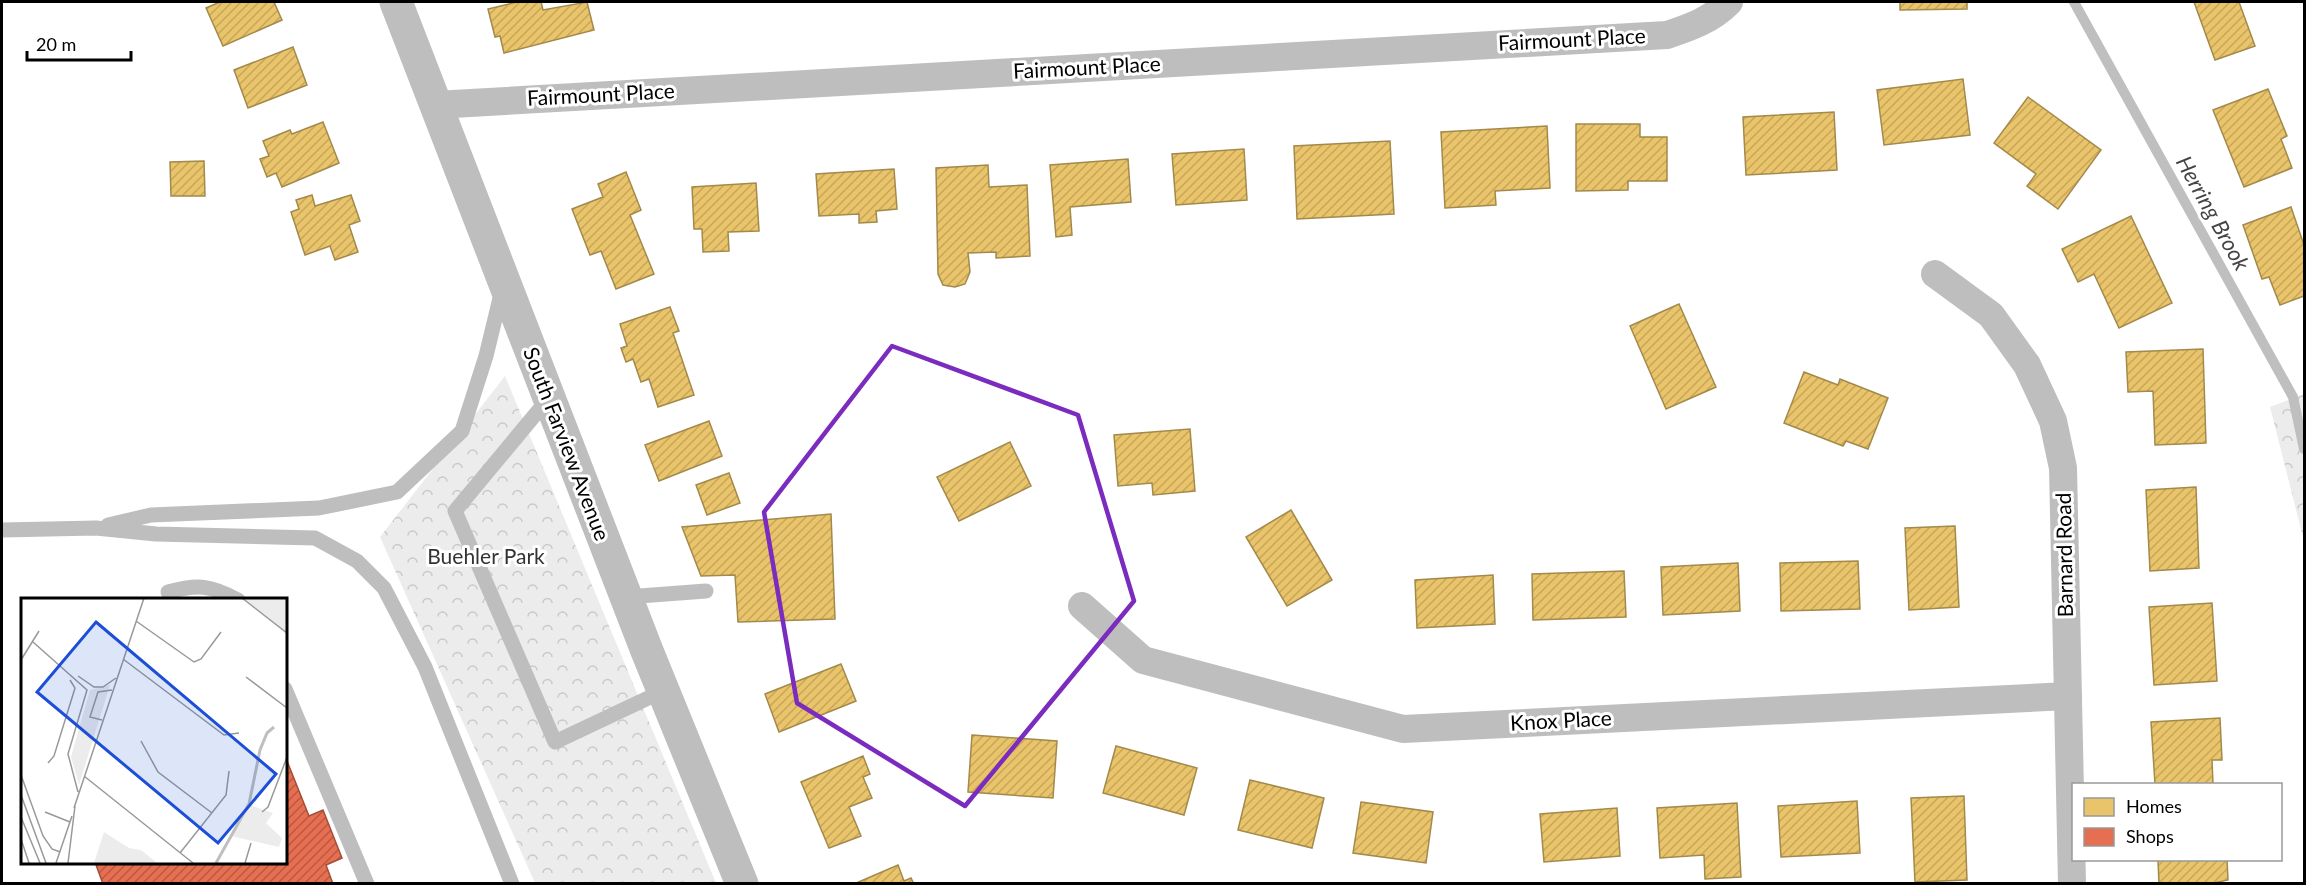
<svg xmlns="http://www.w3.org/2000/svg" width="2306" height="885" font-family="Lato,sans-serif">
<defs>
<pattern id="forest-crowns" width="20" height="18" patternUnits="userSpaceOnUse" patternTransform="scale(1.5)"><rect width="20" height="18" fill="#ececec"/><path d="M2 6a3 3 0 1 1 6 0M12 15a3 3 0 1 1 6 0" fill="none" stroke="#c9c9c9"/></pattern>
<pattern id="homes-hatch" width="6" height="6" patternUnits="userSpaceOnUse" patternTransform="scale(1.5)"><rect width="6" height="6" fill="#e9c46a"/><path d="M-1 1l2-2M0 6l6-6M5 7l2-2" fill="none" stroke="#c6a75a"/></pattern>
<pattern id="shops-hatch" width="6" height="6" patternUnits="userSpaceOnUse" patternTransform="scale(1.5)"><rect width="6" height="6" fill="#e76f51"/><path d="M-1 1l2-2M0 6l6-6M5 7l2-2" fill="none" stroke="#b95941"/></pattern>
</defs>
<rect width="100%" height="100%" fill="#fff"/>
<!-- forest -->
<g fill="url(#forest-crowns)">
<polygon points="505,376 716,883 535,883 380,537"/>
<polygon points="2304,394 2304,541 2270,407"/>
</g>
<!-- homes -->
<g fill="url(#homes-hatch)" stroke="#a3894a" stroke-width="1.5">
<polygon points="220,2 274,2 282,20 223,46 206,8"/>
<polygon points="517,2 541,2 543,10 587,2 594,30 504,53 500,36 495,37 488,9"/>
<polygon points="1900,2 1967,2 1967,9 1900,10"/>
<polygon points="2194,2 2239,2 2255,46 2215,60"/>
<polygon points="293,47 307,85 248,108 234,70"/>
<polygon points="1963,79 1970,135 1884,145 1877,90"/>
<polygon points="2268,89 2287,136 2281,139 2292,168 2244,187 2213,110"/>
<polygon points="2028,97 2101,150 2058,209 2027,186 2036,174 1994,143"/>
<polygon points="1834,112 1837,170 1746,175 1743,117"/>
<polygon points="323,122 339,163 282,187 276,173 267,177 260,159 269,156 263,141 290,130 292,134"/>
<polygon points="1576,124 1640,124 1640,137 1667,137 1667,181 1628,181 1628,190 1576,191"/>
<polygon points="1547,126 1550,188 1495,191 1496,205 1445,208 1441,132"/>
<polygon points="1390,141 1394,214 1297,219 1294,146"/>
<polygon points="1244,149 1247,200 1176,205 1172,154"/>
<polygon points="1128,159 1131,202 1070,207 1072,235 1056,237 1050,165"/>
<polygon points="204,161 205,196 171,196 170,162"/>
<polygon points="988,165 989,187 1027,185 1030,256 996,258 996,252 968,253 970,272 965,284 955,287 943,285 938,274 936,168"/>
<polygon points="894,169 897,209 876,211 877,222 859,223 859,214 819,216 816,174"/>
<polygon points="626,172 641,210 630,215 654,274 616,289 601,251 590,255 572,209 603,197 598,184"/>
<polygon points="756,183 759,231 728,232 729,251 703,252 702,229 694,229 692,187"/>
<polygon points="312,195 315,206 351,195 360,221 349,225 358,252 335,260 330,246 305,255 291,212 299,209 296,200"/>
<polygon points="2291,207 2304,245 2304,296 2280,305 2269,277 2262,279 2243,225"/>
<polygon points="2131,216 2172,303 2119,328 2094,274 2078,282 2062,249"/>
<polygon points="1679,304 1716,387 1666,409 1630,326"/>
<polygon points="670,307 679,331 673,333 694,395 658,407 649,379 641,382 633,359 626,362 621,348 627,346 620,324"/>
<polygon points="2203,349 2206,443 2155,445 2153,391 2128,392 2126,352"/>
<polygon points="1804,372 1838,385 1840,379 1888,398 1868,449 1846,441 1843,446 1784,423"/>
<polygon points="709,421 722,456 659,481 645,445"/>
<polygon points="1190,429 1195,491 1153,495 1152,483 1118,486 1114,435"/>
<polygon points="1010,442 1031,486 959,521 937,477"/>
<polygon points="729,473 740,503 707,515 696,485"/>
<polygon points="2196,487 2199,568 2150,571 2146,490"/>
<polygon points="1291,510 1332,580 1287,606 1246,537"/>
<polygon points="831,514 835,619 738,622 735,575 701,576 682,527"/>
<polygon points="1955,526 1959,607 1909,610 1905,528"/>
<polygon points="1858,561 1860,609 1781,611 1780,563"/>
<polygon points="1738,563 1740,611 1663,615 1661,567"/>
<polygon points="1624,571 1626,617 1533,620 1532,574"/>
<polygon points="1493,575 1495,624 1417,628 1415,580"/>
<polygon points="2212,603 2217,681 2154,685 2149,607"/>
<polygon points="841,664 856,701 779,732 765,694"/>
<polygon points="2220,718 2222,760 2212,760 2213,784 2155,784 2151,722"/>
<polygon points="972,735 1057,741 1053,798 968,792"/>
<polygon points="1116,746 1197,768 1184,815 1103,793"/>
<polygon points="863,756 870,774 863,777 872,798 849,807 861,836 829,848 801,782"/>
<polygon points="1250,780 1324,798 1312,848 1238,830"/>
<polygon points="1964,796 1967,880 1915,882 1911,798"/>
<polygon points="1857,801 1860,853 1781,857 1778,806"/>
<polygon points="1361,802 1433,812 1426,863 1353,853"/>
<polygon points="1737,803 1741,877 1705,879 1704,855 1660,858 1657,808"/>
<polygon points="1617,808 1620,856 1544,862 1540,814"/>
<polygon points="2158,860 2227,860 2228,880 2209,884 2159,884"/>
<polygon points="898,865 904,881 911,878 914,884 854,884"/>
</g>
<!-- shops -->
<polygon fill="url(#shops-hatch)" stroke="#a24e39" stroke-width="1.5" points="285,756 309,816 323,810 342,858 326,865 333,884 103,884 95,862 285,862"/>
<g fill="none" stroke-linecap="round" stroke-linejoin="round">
<!-- stream -->
<polyline stroke="#bfbfbf" stroke-width="10" points="2074,2 2293,397 2304,449"/>
<!-- service -->
<g stroke="#bebebe" stroke-width="15">
<polyline points="549,398 455,511 555,742 663,691"/>
<polyline points="108,525 151,515 319,508 397,492 462,431 486,356 502,290"/>
<polyline points="2,530 96,528 156,534 315,538 357,561 384,588 425,667 512,884"/>
<path d="M168,592C198,584 210,585 238,600"/>
<polyline points="626,597 706,591"/>
<polyline points="285,689 367,884"/>
</g>
<!-- minor -->
<g stroke="#bebebe" stroke-width="28">
<path d="M435,105L1667,35C1691,27 1711,20 1729,2"/>
<polyline points="1935,274 1991,315 2027,365 2053,421 2063,468 2072,884"/>
<polyline points="1082,606 1143,660 1403,729 2068,696"/>
</g>
<!-- tertiary -->
<polyline stroke="#bebebe" stroke-width="33" points="396,2 647,651 742,884"/>
</g>
<!-- marked area -->
<path fill="none" stroke="#7b2cbf" stroke-width="4.5" stroke-linejoin="round" d="M892,346L1078,415L1134,601L965,806L797,703L764,512Z"/>
<g text-anchor="middle" stroke-width="6" stroke-linejoin="round" paint-order="stroke">
<!-- street labels -->
<g font-size="21" fill="#000" stroke="#fff">
<text transform="translate(1572 40) rotate(-3)" y="7">Fairmount Place</text>
<text transform="translate(1087 68) rotate(-3)" y="7">Fairmount Place</text>
<text transform="translate(601 95) rotate(-3)" y="7">Fairmount Place</text>
<text transform="translate(566 444) rotate(69)" y="7">South Farview Avenue</text>
<text transform="translate(2065 555) rotate(-91)" y="7">Barnard Road</text>
<text transform="translate(1561 721) rotate(-3)" y="7">Knox Place</text>
</g>
<!-- park labels -->
<g font-size="21" fill="#333" stroke="#fff">
<text x="486" y="564">Buehler Park</text>
</g>
<!-- water labels -->
<g font-size="22" font-style="italic" fill="#444" stroke="#fff">
<text transform="translate(2213 213) rotate(61)" y="8">Herring Brook</text>
</g>
</g>
<!-- overview -->
<g transform="translate(21 598)">
<rect width="266" height="266" fill="#fff"/>
<path d="M221,0H265V36ZM89,87L58,187L50,159L69,92ZM226,206L252,215L245,225L261,240L258,249L210,238ZM83,234L108,250L120,252L136,265H73Z" fill="#ececec"/>
<path fill="none" stroke="#bfbfbf" stroke-width="3" d="M195,265L228,206L239,152L246,135L253,129"/>
<path fill="none" stroke="#999" stroke-width="1.5" d="M221,0L266,35M115,23L173,64L180,61L200,34M12,44L66,92L47,156L57,194M102,61L203,137L218,135M0,62L18,33M57,78L73,89H82L95,80M225,79L266,110M81,122L69,119L77,94L91,92M120,143L137,174L191,215M27,165L33,158L54,90L49,82M0,177L22,238L31,251L39,254M63,178L172,265M0,197L25,265M53,210L123,0M24,214L49,224M241,214L247,209L266,159M0,219L19,265M0,241L8,265M159,255L205,197L208,173M35,265L51,218M47,265L54,208M224,265L230,245"/>
<path fill="#1d4ed8" fill-opacity="0.15" stroke="#1d4ed8" stroke-width="3" d="M75,24L255,176L197,245L16,94Z"/>
<rect width="266" height="266" fill="none" stroke="#000" stroke-width="3"/>
</g>
<!-- border -->
<rect width="2306" height="885" fill="none" stroke="#000000" stroke-width="6"/>
<!-- legend -->
<rect x="2072" y="783" width="210" height="78" fill="#ffffff" stroke="#999999" stroke-width="1.5"/>
<rect x="2084" y="798" width="30" height="18" fill="#e9c46a" stroke="#999999" stroke-width="1.5"/>
<text x="2126" y="813" font-size="18" fill="#000000">Homes</text>
<rect x="2084" y="828" width="30" height="18" fill="#e76f51" stroke="#999999" stroke-width="1.5"/>
<text x="2126" y="843" font-size="18" fill="#000000">Shops</text>
<!-- scale -->
<path d="M27 51v9h104v-9" fill="none" stroke="#000000" stroke-width="3"/>
<text x="36" y="51" font-size="18" fill="#000000" stroke="#ffffff" stroke-width="4.5" paint-order="stroke">20 m</text>
</svg>
